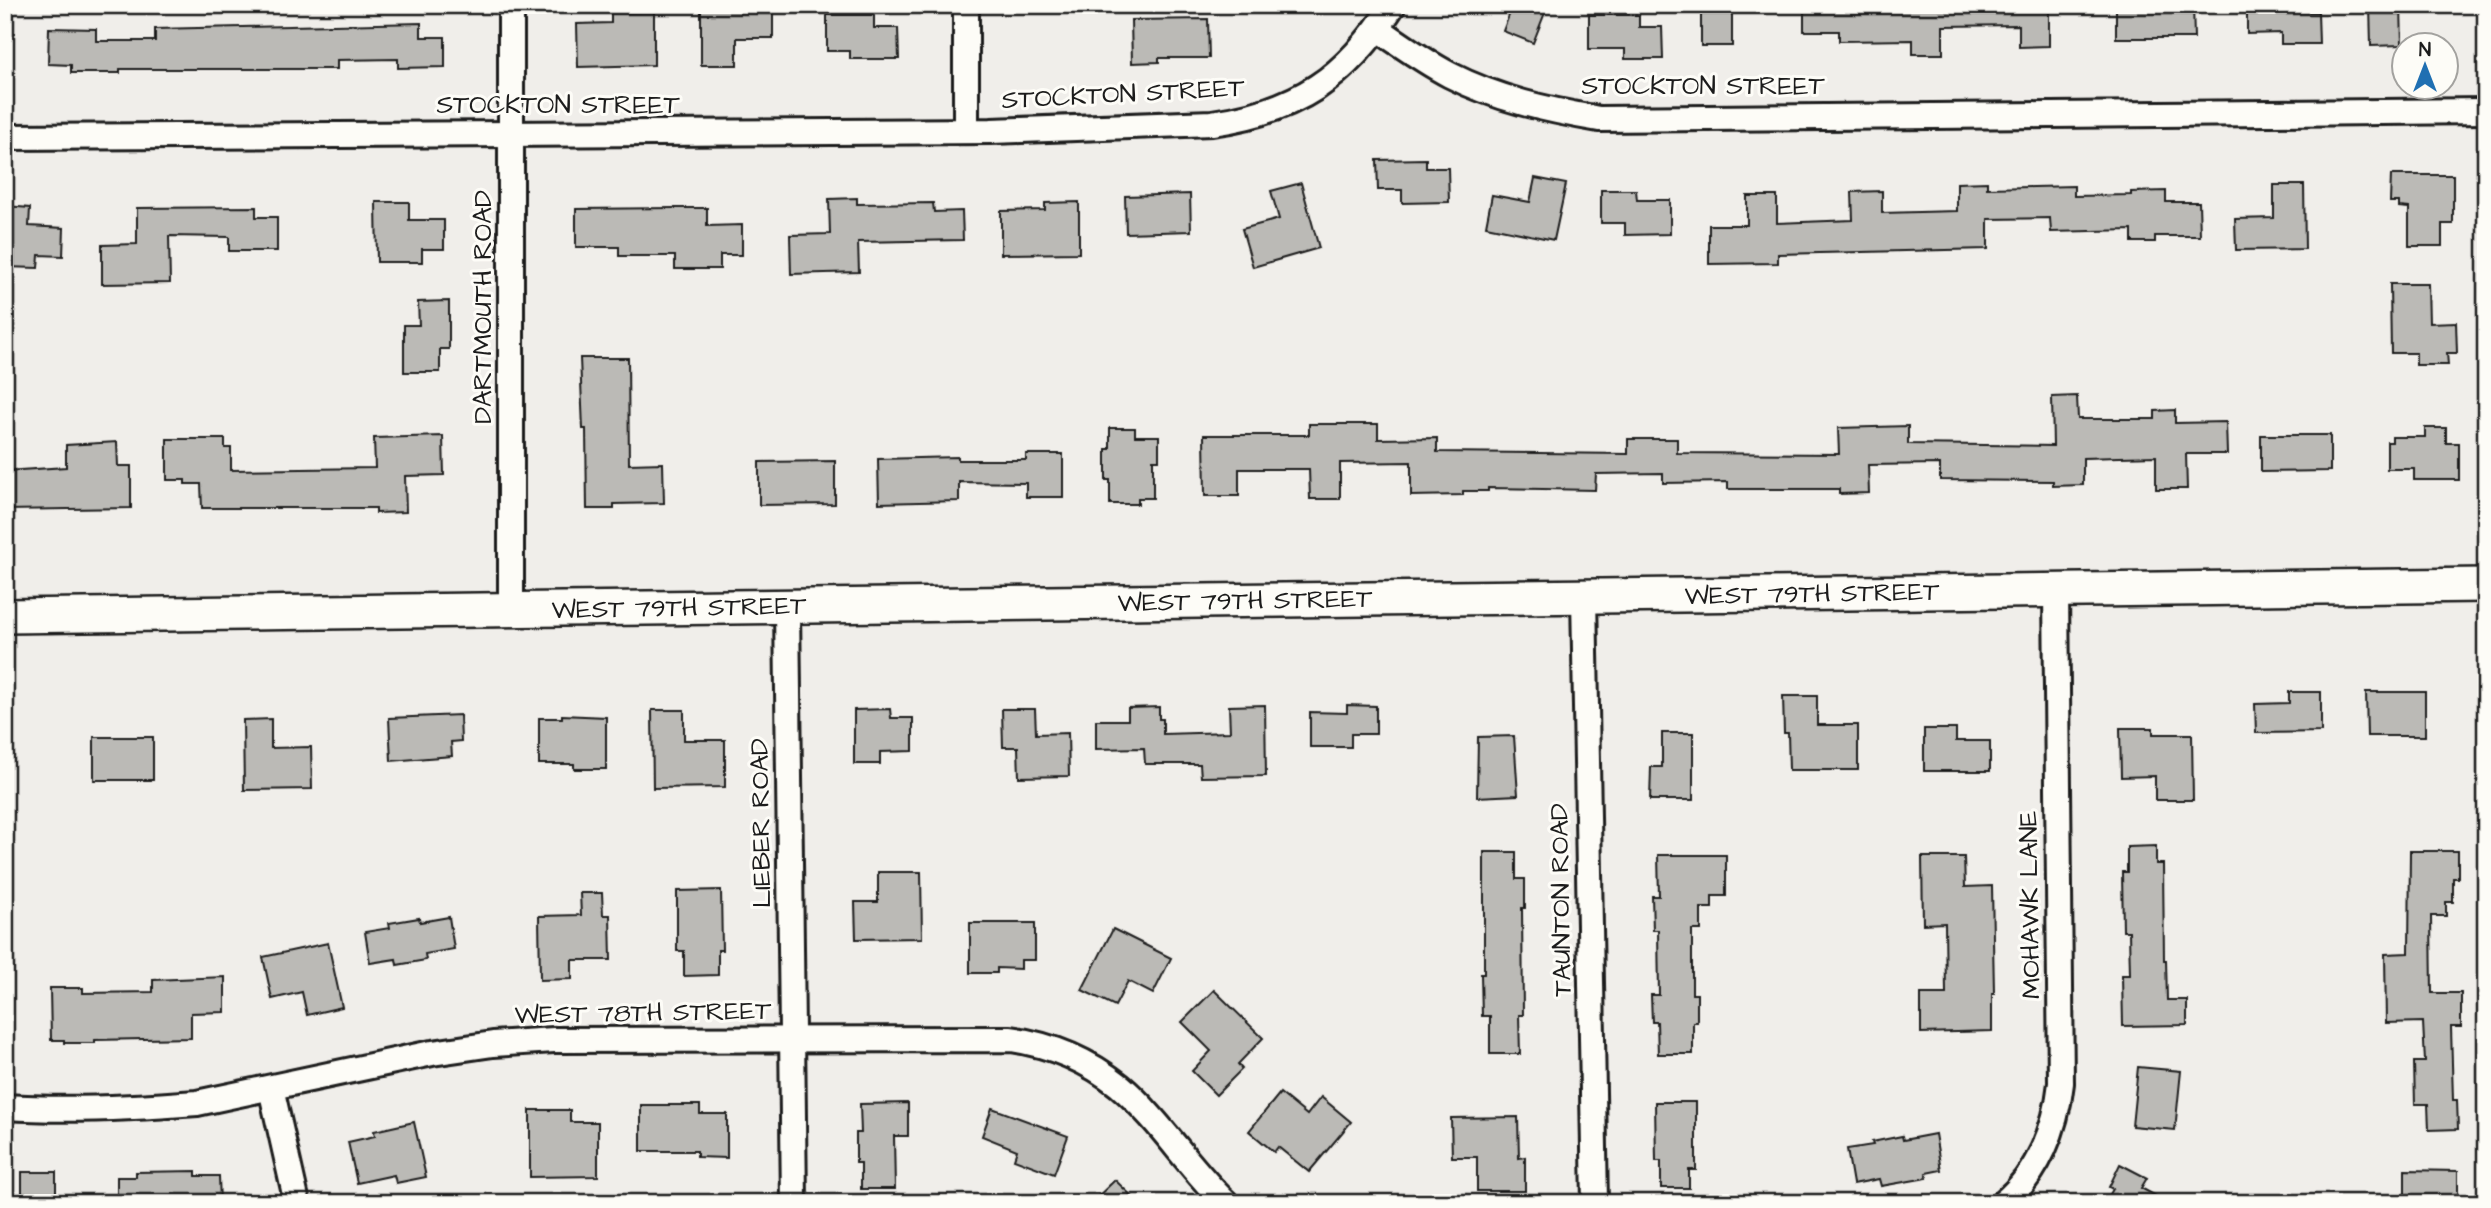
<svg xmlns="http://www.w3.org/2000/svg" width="2491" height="1208" font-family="'Architects Daughter',sans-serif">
<rect width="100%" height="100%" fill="#f0eeea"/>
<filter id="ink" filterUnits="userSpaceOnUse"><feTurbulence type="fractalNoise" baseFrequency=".0143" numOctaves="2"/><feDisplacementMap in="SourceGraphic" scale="14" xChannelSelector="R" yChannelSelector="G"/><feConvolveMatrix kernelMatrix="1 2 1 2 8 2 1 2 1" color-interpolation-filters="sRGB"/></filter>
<g filter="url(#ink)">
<!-- building -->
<g fill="#bbbab6" stroke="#1c1c1c" stroke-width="2">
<polygon points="701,5 773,5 773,38 737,38 737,65 701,65"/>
<polygon points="1513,5 1548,5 1533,43 1503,31"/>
<rect x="1701" y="5" width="31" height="41"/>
<polygon points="1804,5 1853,5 1853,9 1913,9 1913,5 2049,5 2049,46 2019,47 2019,25 1943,26 1943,54 1913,54 1913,40 1839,41 1839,31 1804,31"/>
<polygon points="2116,5 2193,5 2194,38 2116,38"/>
<polygon points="2247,5 2295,5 2295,12 2318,12 2319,44 2281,44 2281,33 2247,34"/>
<polygon points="2370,5 2401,5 2402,45 2371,46"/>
<polygon points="654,12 654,65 578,67 577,24 611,23 611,13"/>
<polygon points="827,15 874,15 874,28 898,28 899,59 850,59 850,51 827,51"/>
<polygon points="1589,15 1639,15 1639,27 1662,27 1663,59 1625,59 1625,49 1589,49"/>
<polygon points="1208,19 1209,58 1159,58 1159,62 1132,63 1131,20"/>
<polygon points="421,23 421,37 445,37 445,67 398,68 398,59 337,60 337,69 120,69 120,73 71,73 71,65 48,64 49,28 96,29 96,41 155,41 155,29"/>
<polygon points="1426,159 1426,168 1448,168 1449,202 1402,203 1402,190 1378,190 1377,160"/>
<polygon points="2391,175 2453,175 2453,224 2442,224 2442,246 2409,246 2409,208 2399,207 2399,202 2390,202"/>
<polygon points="1535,178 1566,184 1554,240 1486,226 1492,195 1530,202"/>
<polygon points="1987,182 1987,188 2074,186 2074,196 2131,195 2131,192 2166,191 2166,202 2199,202 2200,236 2155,236 2155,242 2132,242 2132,230 2051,232 2050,218 1988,219 1988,249 1778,254 1778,263 1709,264 1709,225 1747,225 1747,196 1777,196 1777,223 1853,220 1852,192 1882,191 1882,213 1957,211 1957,183"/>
<polygon points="1301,183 1319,248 1253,267 1242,229 1279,219 1271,191"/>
<polygon points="2274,185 2304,185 2305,249 2236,250 2235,219 2274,218"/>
<polygon points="1601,190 1636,190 1637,200 1670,200 1670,234 1625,235 1625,223 1601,223"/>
<polygon points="1190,194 1191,231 1126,233 1125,196"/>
<polygon points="857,198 857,204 933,203 934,212 962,211 963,240 858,242 859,272 791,274 790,235 830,234 829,199"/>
<polygon points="376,202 409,202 409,220 444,220 444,249 422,249 422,262 377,262"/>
<polygon points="1079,202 1079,253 1001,254 1001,211 1045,210 1045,203"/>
<polygon points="5,206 30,208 29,226 64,228 63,256 39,255 38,268 5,267"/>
<polygon points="256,207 256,217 277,217 277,251 229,251 229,237 169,236 170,283 102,284 102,245 137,244 137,208"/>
<polygon points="675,208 707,208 707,226 742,225 742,255 720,255 720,269 675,269 675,256 619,256 619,247 576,247 576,209"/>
<polygon points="2390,284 2428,284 2429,323 2456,322 2457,353 2447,353 2448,365 2416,365 2416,353 2391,353"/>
<polygon points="449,301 449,349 440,349 440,372 404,372 404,325 419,325 418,302"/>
<polygon points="580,358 628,358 629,464 663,463 664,503 614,504 614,509 587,509 586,429 583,429"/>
<polygon points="2077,396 2078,419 2155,419 2155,411 2175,410 2175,423 2226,422 2227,454 2186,454 2187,489 2156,489 2156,456 2083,458 2083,485 2053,486 2053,481 1940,480 1940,464 1868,465 1869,493 1839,494 1839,489 1728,489 1728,482 1663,483 1663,473 1596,474 1595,490 1488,488 1488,491 1463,491 1463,495 1411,496 1411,462 1340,463 1340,499 1310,499 1309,469 1239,469 1239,496 1205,496 1204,435 1309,435 1309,424 1378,424 1378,439 1437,438 1437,452 1628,454 1628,439 1677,439 1677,453 1839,454 1838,428 1908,426 1908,444 2053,446 2052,397"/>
<polygon points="1110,428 1135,428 1135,436 1159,436 1159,460 1153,460 1153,498 1138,498 1138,504 1110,504 1110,480 1106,480 1106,449 1110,449"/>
<polygon points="2425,428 2446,428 2446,443 2459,443 2459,480 2414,480 2414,469 2387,469 2387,442 2392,442 2392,437 2425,437"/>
<polygon points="2261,435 2330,435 2330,471 2261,472"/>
<polygon points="443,436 444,475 405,476 406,512 376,513 376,508 202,508 201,484 185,484 185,480 167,480 167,439 225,439 225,448 231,448 231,470 375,468 374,438"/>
<polygon points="117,442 118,466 131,466 131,508 5,510 5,471 66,467 66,445"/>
<polygon points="1026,454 1063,454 1063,497 1026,497 1026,483 959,482 959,501 879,503 878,459 958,457 958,460 1026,460"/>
<polygon points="835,461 835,504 759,505 759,462"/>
<polygon points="2289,692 2321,692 2321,732 2256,733 2255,704 2289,703"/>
<polygon points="2366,692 2425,692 2425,736 2367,736"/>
<polygon points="1783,696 1817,696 1817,725 1858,725 1858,770 1789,770 1788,733 1784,733"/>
<polygon points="1265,705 1266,776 1201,777 1200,764 1145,764 1144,748 1096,749 1096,720 1128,720 1128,708 1159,707 1159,719 1163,719 1163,734 1230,732 1229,706"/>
<polygon points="1347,705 1376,706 1376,734 1351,734 1351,747 1310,747 1310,712 1347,713"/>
<polygon points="890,709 891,718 913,718 913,751 880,752 880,764 854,764 854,710"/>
<polygon points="1002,709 1035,709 1036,734 1068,733 1069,776 1019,777 1018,747 1003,747"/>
<polygon points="652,710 684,710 684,740 725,740 725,787 653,788"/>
<polygon points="460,715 461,741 451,742 452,756 391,761 389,718"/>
<polygon points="562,715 606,717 606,769 574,769 574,764 539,764 539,718 562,718"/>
<polygon points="271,719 271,748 311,747 312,789 244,790 243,720"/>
<polygon points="2120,728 2153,728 2153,734 2192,734 2193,800 2155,800 2155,776 2121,777"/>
<polygon points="1924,729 1956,729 1956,741 1990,741 1990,771 1924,771"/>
<polygon points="1662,733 1693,733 1693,800 1650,800 1651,767 1662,767"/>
<polygon points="1514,736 1518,795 1477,797 1478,737"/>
<rect x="94" y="737" width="59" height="43"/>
<polygon points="2156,846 2156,864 2163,864 2164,960 2166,960 2167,1000 2187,1000 2187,1025 2123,1026 2122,975 2130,975 2129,931 2123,931 2122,872 2127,872 2127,847"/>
<polygon points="2410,851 2458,851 2458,878 2453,878 2453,902 2446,902 2446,916 2431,916 2432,993 2461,993 2461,1027 2451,1027 2453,1100 2457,1100 2458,1129 2429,1130 2428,1104 2415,1104 2414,1062 2425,1062 2423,1022 2386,1023 2385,954 2409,953"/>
<polygon points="1484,852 1516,852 1516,879 1525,879 1525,908 1522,908 1523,1015 1519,1015 1520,1054 1490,1054 1490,1016 1482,1016 1481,974 1484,974"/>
<polygon points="1658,855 1726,855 1726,896 1712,896 1712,908 1701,908 1701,930 1692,930 1692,994 1697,994 1697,1022 1693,1022 1693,1054 1658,1054 1657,1022 1652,1022 1651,995 1659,995 1658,930 1653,930 1652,896 1659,896"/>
<polygon points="1922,857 1964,857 1965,887 1992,886 1994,993 1992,993 1992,1031 1921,1033 1921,994 1946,994 1945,923 1923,924"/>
<polygon points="878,872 921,872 922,938 856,939 855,902 878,902"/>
<polygon points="721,890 722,950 718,950 718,975 684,976 684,951 677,951 677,891"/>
<polygon points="580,893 602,893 603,915 610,915 611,960 572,960 572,979 540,980 539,916 581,915"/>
<polygon points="449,917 454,949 425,954 426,960 397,965 396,959 370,963 365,932 390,928 389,923 419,918 420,922"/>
<polygon points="970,923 1035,923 1035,960 1021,960 1021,969 997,968 997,973 970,973"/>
<polygon points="1113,929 1171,958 1153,994 1128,981 1115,1006 1082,990"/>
<polygon points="328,943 342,1007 307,1015 302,992 272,999 263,957"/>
<polygon points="225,977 225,1012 191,1013 191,1038 95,1040 95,1043 64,1043 64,1040 51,1040 50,988 83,988 83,993 153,992 153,980"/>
<polygon points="1214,990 1263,1038 1238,1064 1242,1069 1216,1095 1192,1071 1211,1051 1182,1022"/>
<polygon points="2138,1067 2181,1071 2175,1130 2132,1126"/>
<polygon points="1280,1093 1307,1115 1321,1097 1351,1122 1309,1172 1278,1147 1274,1152 1249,1131"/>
<polygon points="1655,1102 1696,1102 1696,1170 1689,1170 1689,1188 1661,1188 1661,1161 1656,1161"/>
<polygon points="908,1103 908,1136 894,1136 895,1189 861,1189 861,1163 856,1163 856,1133 861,1133 860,1104"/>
<polygon points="641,1105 700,1105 700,1114 727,1114 727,1158 697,1157 697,1151 641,1151"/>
<polygon points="992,1108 1068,1136 1054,1174 1014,1159 1017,1150 982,1136"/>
<polygon points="530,1110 570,1110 570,1122 598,1122 598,1176 530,1177"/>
<polygon points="1518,1117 1519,1158 1525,1157 1525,1191 1477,1191 1477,1157 1452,1157 1451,1118"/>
<polygon points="414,1122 426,1177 396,1183 394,1175 357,1183 348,1142 375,1136 374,1131"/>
<polygon points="1935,1134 1941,1170 1926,1173 1927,1178 1881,1186 1879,1179 1853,1184 1847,1149 1873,1145 1872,1142 1902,1136 1903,1140"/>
<polygon points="2120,1164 2147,1178 2141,1188 2169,1203 2105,1203 2113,1189 2109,1187"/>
<polygon points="2405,1170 2458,1171 2458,1201 2419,1203 2419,1200 2405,1200"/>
<polygon points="196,1171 196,1176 219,1176 220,1203 117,1203 117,1177 136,1177 136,1172"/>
<rect x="22" y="1172" width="34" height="31"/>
<polygon points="1115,1180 1139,1203 1091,1203"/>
</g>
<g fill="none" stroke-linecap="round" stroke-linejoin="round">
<!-- street casing -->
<g stroke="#1c1c1c" stroke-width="30">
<g id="street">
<polyline points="511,5 511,609"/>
<polyline points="966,5 966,130"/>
<path d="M1378,29C1401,45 1425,62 1450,75C1497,99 1547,110 1599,119L2486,111"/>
<path d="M5,137L991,131L1212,123C1298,111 1346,78 1393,5"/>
<polyline points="1584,596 1595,1203"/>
<polyline points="787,606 794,1203"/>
<polyline points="271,1088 297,1203"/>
<path d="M5,1107C68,1111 134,1108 197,1103L432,1053L493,1044L554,1040L1011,1039C1051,1045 1089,1061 1120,1086C1160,1120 1188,1167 1226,1203"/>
<path d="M2003,1203C2039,1173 2056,1128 2061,1083L2056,591"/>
</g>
</g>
<!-- secondary casing -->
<g stroke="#1c1c1c" stroke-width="38">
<polyline id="secondary" points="5,616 2486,585"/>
</g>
<!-- street -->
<use href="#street" stroke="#fdfcf7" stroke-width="24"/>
<!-- secondary -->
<use href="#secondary" stroke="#fdfcf7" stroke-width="33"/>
</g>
</g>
<g text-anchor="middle" stroke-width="6" stroke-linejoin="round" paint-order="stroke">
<!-- street labels -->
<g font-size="26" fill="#1c1c1c" stroke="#fdfcf7">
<text x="1703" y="94">STOCKTON STREET</text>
<text transform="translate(1123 93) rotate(-3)" y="9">STOCKTON STREET</text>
<text x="558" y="113">STOCKTON STREET</text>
<text transform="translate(482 307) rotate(-90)" y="9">DARTMOUTH ROAD</text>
<text transform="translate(1812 593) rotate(-1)" y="9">WEST 79TH STREET</text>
<text transform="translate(1245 600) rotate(-1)" y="9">WEST 79TH STREET</text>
<text transform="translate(679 607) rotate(-1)" y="9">WEST 79TH STREET</text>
<text transform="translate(760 823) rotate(-91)" y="9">LIEBER ROAD</text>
<text transform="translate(1560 900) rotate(-91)" y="9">TAUNTON ROAD</text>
<text transform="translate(2029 905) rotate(-91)" y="9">MOHAWK LANE</text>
<text transform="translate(643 1012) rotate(-1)" y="9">WEST 78TH STREET</text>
</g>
</g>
<!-- margin -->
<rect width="2491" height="1208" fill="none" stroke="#fdfcf7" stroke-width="28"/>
<rect x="14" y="14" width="2463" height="1180" fill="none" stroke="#1c1c1c" stroke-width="2.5" filter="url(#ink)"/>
<!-- north arrow -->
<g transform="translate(2425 66)"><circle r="33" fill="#fdfcf7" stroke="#a3a29f" stroke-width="2"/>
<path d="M0-5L12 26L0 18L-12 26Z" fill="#1f6fb2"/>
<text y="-10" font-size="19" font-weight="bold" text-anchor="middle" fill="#1c1c1c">N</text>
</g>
</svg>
